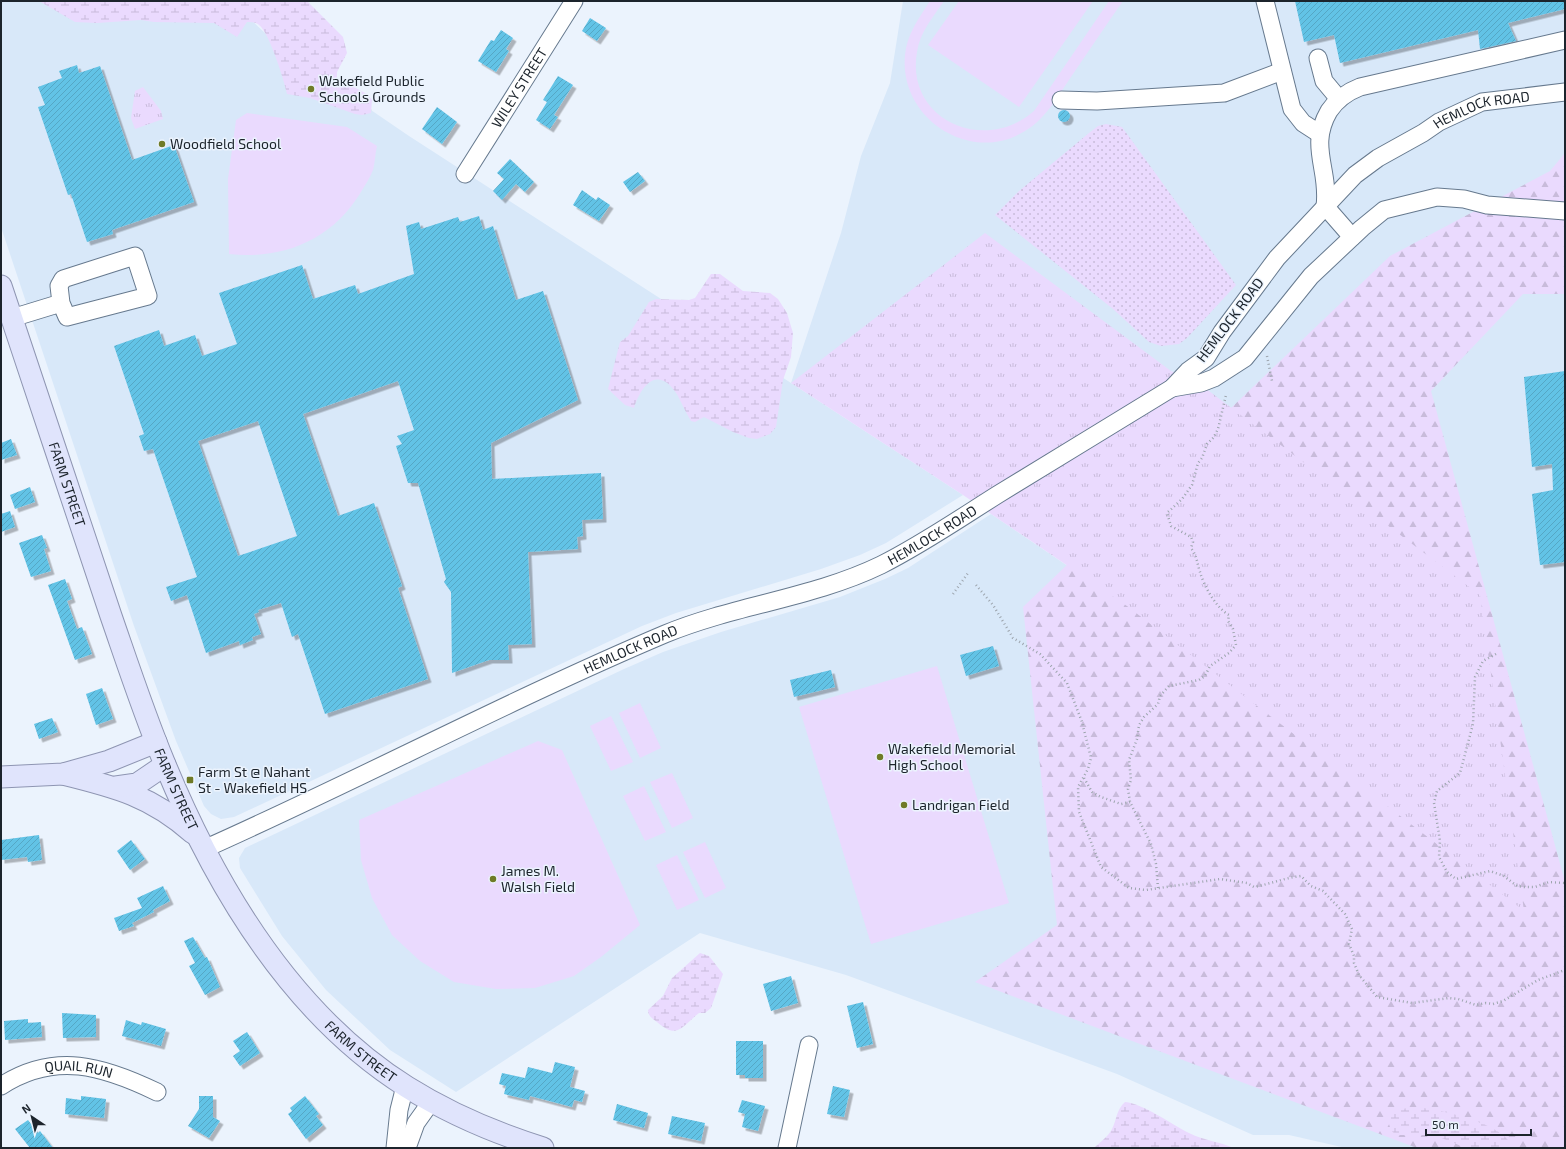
<svg xmlns="http://www.w3.org/2000/svg" width="1566" height="1149" font-family="'Exo 2',sans-serif">
<defs>
<pattern id="grass-dots" width="8" height="8" patternUnits="userSpaceOnUse"><rect width="8" height="8" fill="#eadafe"/><path d="M2 2h.1M6 6h.1" fill="none" stroke="#c8bbda" stroke-width="1.8" stroke-linecap="round"/></pattern>
<pattern id="forest-firs" width="22" height="20" patternUnits="userSpaceOnUse"><rect width="22" height="20" fill="#eadafe"/><path d="M5 1l3.5 6h-7zM16 11l3.5 6h-7z" fill="#c8bbda"/></pattern>
<pattern id="wetland-marsh" width="20" height="14" patternUnits="userSpaceOnUse"><rect width="20" height="14" fill="#eadafe"/><path d="M1 5h8M5 5V1M11 12h8M15 12V8" fill="none" stroke="#c8bbda"/></pattern>
<pattern id="park-tufts" width="24" height="20" patternUnits="userSpaceOnUse"><rect width="24" height="20" fill="#eadafe"/><path d="M3 7l-1-3M5 7V3M7 7l1-3M15 17l-1-3M17 17v-4M19 17l1-3" fill="none" stroke="#c8bbda"/></pattern>
<pattern id="building-hatch" width="6" height="6" patternUnits="userSpaceOnUse"><rect width="6" height="6" fill="#62c3e6"/><path d="M-1 1l2-2M0 6l6-6M5 7l2-2" fill="none" stroke="#54a7c5"/></pattern>
<filter id="shadow"><feDropShadow dx="3.5" dy="3.5" stdDeviation="0" flood-color="#0004"/></filter>
</defs>
<rect width="100%" height="100%" fill="#ebf3fd"/>
<!-- built -->
<polygon fill="#d8e8f9" points="1,1 231,1 283,50 409,136 791,383 841,233 861,156 890,83 903,1 1565,1 1565,1148 1346,1148 1289,1135 1253,1135 1117,1074 846,975 700,933 456,1092 390,1050 326,990 282,936 240,868 239,858 245,848 624,669 663,652 721,632 840,597 885,579 908,568 991,514 1127,606 1205,388 1171,371 791,383 963,495 886,543 860,555 821,569 676,613 642,626 234,817 221,819 211,814 204,806 176,741 134,626 1,227"/>
<!-- grass -->
<polygon fill="url(#grass-dots)" points="1106,124 1122,127 1236,285 1187,338 1179,344 1161,346 1149,342 1113,309 995,215 1019,191 1089,133 1098,126"/>
<!-- forest -->
<polygon fill="url(#forest-firs)" points="1565,153 1565,294 1523,294 1431,391 1565,882 1565,1148 1417,1148 975,982 1057,925 1023,607 1390,256 1550,171"/>
<!-- wetland -->
<g fill="url(#wetland-marsh)">
<path d="M39,1H307L343,37L347,53L337,72V78L367,94L372,100L371,113L362,115L355,114L310,98L287,94C284,80 269,32 259,25C256,22 251,22 247,22L237,37L214,23L154,22L141,20L97,23L75,22Z"/>
<path d="M711,274H720L743,291L770,293L778,299L787,313L793,333L791,357L783,380L776,427L770,434L757,439L749,438L733,432L704,417L695,422L691,421C686,413 682,404 678,396C659,365 642,383 634,408L625,405L608,389L620,342L628,336L649,302L656,299L689,300L695,298Z"/>
<path d="M700,953L709,956L723,974L711,1008L705,1013H699C681,1027 678,1040 657,1022C652,1018 648,1016 648,1010L663,996L672,978Z"/>
<path d="M1125,1102C1144,1104 1171,1124 1189,1133C1203,1140 1220,1142 1234,1148H1094C1100,1142 1108,1137 1112,1129C1117,1119 1116,1110 1125,1102Z"/>
<path d="M1412,1107C1431,1107 1511,1124 1511,1148H1466L1434,1135H1397C1389,1131 1390,1125 1387,1117L1398,1110Z"/>
</g>
<!-- park -->
<g fill="url(#park-tufts)">
<polygon points="143,87 161,111 163,119 135,129 131,118 135,91"/>
<polygon points="985,233 1171,371 1205,388 1480,595 1524,911 1127,606 963,495 791,383"/>
</g>
<!-- pitch -->
<g fill="#eadafe">
<path d="M930,1H944C933,17 920,32 917,52C905,119 984,155 1034,111L1109,1H1123C1106,25 1090,49 1073,74C1059,94 1047,118 1025,131C971,165 899,119 905,55C907,34 919,18 930,1Z"/>
<polygon points="959,1 1093,1 1019,107 928,45"/>
<path d="M247,113L347,127L377,146C375,154 375,163 373,170C370,178 365,185 361,192C332,240 283,260 229,254L228,179L236,120Z"/>
<polygon points="937,666 1009,903 871,944 799,707"/>
<polygon points="640,703 661,748 640,758 619,713"/>
<polygon points="611,716 633,762 611,771 590,726"/>
<polygon points="538,741 562,750 640,925 601,957 574,976 535,988 496,989 454,982 420,961 392,935 372,898 361,860 359,820"/>
<polygon points="672,773 693,818 672,828 650,782"/>
<polygon points="644,786 666,832 645,841 623,796"/>
<polygon points="705,842 726,888 705,898 683,852"/>
<polygon points="677,855 699,900 677,910 656,865"/>
</g>
<!-- building -->
<g fill="url(#building-hatch)" fill-rule="evenodd" filter="url(#shadow)">
<polygon points="1295,1 1565,1 1565,9 1508,23 1516,41 1480,49 1478,30 1340,63 1334,35 1304,42"/>
<polygon points="590,18 606,28 597,41 582,31"/>
<polygon points="501,30 513,38 506,49 509,51 496,72 478,61 491,40 494,41"/>
<polygon points="77,65 79,73 100,66 132,160 174,145 194,202 112,230 113,234 87,242 71,194 68,195 38,107 45,105 38,87 62,78 59,71"/>
<polygon points="558,76 573,85 554,115 558,117 550,129 536,120 547,102 543,100"/>
<polygon points="437,107 457,122 442,144 422,129"/>
<circle cx="1064" cy="116" r="6"/>
<polygon points="510,159 534,182 525,192 516,184 502,200 493,191 504,179 497,173"/>
<polygon points="638,172 645,181 630,192 623,182"/>
<polygon points="582,190 596,200 598,197 610,205 599,221 573,205"/>
<path d="M479,216L483,230L493,226L516,300L543,291L578,400L491,443L492,479L601,473L603,519L582,520L583,536L577,537L578,549L528,552L532,644L508,645L509,660H489L452,673L451,592L444,582L446,579L418,483H408L396,446L402,444L397,436L414,430L398,381L303,414L338,516L374,503L402,586L398,588L428,679L325,714L298,634L292,637L281,603L258,610L259,612L254,614L261,634L252,637L253,640L240,645L239,641L206,653L187,595L171,601L166,587L197,577L153,449L144,451L139,436L144,434L114,346L159,330L164,346L195,335L202,356L237,344L219,293L302,265L313,299L355,285L358,294L414,274L406,226L419,222L421,229L458,217L460,222ZM258,421L297,536L238,556L198,441Z"/>
<polygon points="1565,371 1565,562 1540,565 1532,494 1553,490 1552,464 1532,467 1524,377"/>
<polygon points="11,439 17,455 1,460 1,443"/>
<polygon points="30,487 35,502 15,509 10,495"/>
<polygon points="10,511 15,527 1,532 1,514"/>
<polygon points="42,535 47,548 44,549 51,571 31,577 19,543"/>
<polygon points="65,579 72,599 67,601 77,629 82,627 92,654 75,660 48,585"/>
<polygon points="993,646 999,666 966,676 960,655"/>
<polygon points="831,670 835,687 794,697 790,680"/>
<polygon points="102,688 113,719 96,725 86,694"/>
<polygon points="52,718 58,732 39,739 34,724"/>
<polygon points="39,835 42,860 28,862 27,857 1,860 1,840"/>
<polygon points="131,840 145,859 130,870 117,851"/>
<polygon points="163,886 170,901 153,910 154,912 132,923 134,926 119,931 114,918 142,908 137,898"/>
<polygon points="193,937 205,958 207,957 220,987 205,995 189,966 195,963 184,941"/>
<polygon points="791,976 798,1003 771,1011 763,984"/>
<polygon points="863,1002 873,1044 857,1048 847,1006"/>
<polygon points="62,1013 96,1015 96,1037 63,1038"/>
<polygon points="28,1019 28,1023 41,1022 42,1037 5,1040 4,1021"/>
<polygon points="126,1020 141,1025 142,1022 166,1029 161,1046 122,1036"/>
<polygon points="247,1032 260,1053 240,1066 233,1056 240,1051 233,1041"/>
<polygon points="736,1041 763,1041 763,1078 745,1078 745,1075 736,1075"/>
<polygon points="555,1062 575,1067 570,1087 585,1091 582,1102 574,1100 572,1107 530,1096 529,1100 504,1094 506,1086 499,1084 502,1073 525,1078 528,1067 552,1073"/>
<polygon points="833,1086 850,1090 844,1117 827,1114"/>
<polygon points="81,1096 106,1099 104,1118 65,1114 66,1098 81,1100"/>
<polygon points="199,1096 213,1096 213,1117 220,1121 209,1138 188,1126 199,1109"/>
<polygon points="305,1096 319,1114 316,1116 323,1125 306,1139 288,1114 292,1111 290,1108"/>
<polygon points="742,1100 765,1106 758,1131 742,1127 745,1114 738,1112"/>
<polygon points="617,1104 648,1113 644,1128 613,1120"/>
<polygon points="672,1116 705,1123 701,1141 668,1134"/>
<polygon points="28,1120 38,1133 40,1131 53,1148 30,1148 15,1129"/>
</g>
<g fill="none" stroke-linecap="round" stroke-linejoin="round">
<!-- minor casing -->
<g stroke="#66798e" stroke-width="19">
<g id="minor">
<polyline points="1265,1 1292,109 1303,123 1320,134"/>
<polyline points="1318,58 1324,81 1339,99"/>
<polyline points="1061,100 1097,101 1224,93 1282,71"/>
<path id="s1" d="M465,174L574,1"/>
<path d="M1352,237L1325,206C1330,169 1308,147 1329,111C1337,99 1347,92 1360,87L1565,40"/>
<polyline points="12,318 61,303 59,286 63,279 135,256 148,296 67,317 61,303"/>
<polyline points="1172,388 1201,383 1214,378 1245,358 1311,276 1362,228 1384,210 1437,197 1464,199 1487,205 1565,211"/>
<path id="s2" d="M204,849C359,780 509,700 665,634C735,605 813,598 881,565C921,545 959,519 997,495C1055,459 1114,424 1172,388L1188,371L1206,358L1222,332L1277,258L1355,175L1378,158L1423,133L1439,122L1482,102L1565,92"/>
<path id="s3" d="M1,1086C55,1051 103,1066 157,1092"/>
<polyline points="395,1148 399,1110 405,1086"/>
<polyline points="407,1148 416,1123 431,1102"/>
<polyline points="787,1148 809,1045"/>
</g>
</g>
<!-- major casing -->
<g stroke="#8e95b2" stroke-width="23">
<g id="major">
<path id="s4" d="M1,286C38,396 74,506 111,616C128,665 144,714 164,762C215,886 291,1014 407,1087C450,1114 495,1133 543,1148"/>
<path d="M63,774C116,787 151,796 193,833"/>
<polyline points="1,777 63,774 109,761 156,742"/>
<polyline points="116,787 137,784 165,765"/>
</g>
</g>
<!-- path -->
<g stroke="#9da5ae" stroke-width="2.5" stroke-dasharray="1 3" stroke-linecap="butt">
<polyline points="1267,356 1272,381"/>
<path d="M976,585L993,605L1013,638L1040,654L1067,683L1082,722L1091,758L1088,769L1078,787L1079,812L1101,867L1129,888L1146,890L1220,879L1247,883L1254,887C1270,884 1284,878 1301,876L1311,886L1323,891L1345,914L1352,929L1349,944L1354,956V963L1359,975L1377,997L1412,1003L1449,998L1458,999L1476,1005L1486,1003L1493,1004L1503,1001L1538,980L1565,970"/>
<polyline points="953,594 968,573"/>
<polyline points="1496,654 1483,661 1475,677 1473,724 1460,773 1437,791 1434,803 1440,841 1439,857 1447,872 1456,879 1490,871 1504,876 1517,886 1524,887 1535,887 1549,882 1565,883"/>
<polyline points="1084,778 1092,792 1101,797 1121,804 1130,802"/>
<path d="M1158,888L1156,864L1151,844L1130,802L1128,789L1131,780L1129,760L1137,739L1139,725L1144,717L1158,704L1160,696L1169,686L1199,680L1205,676L1210,666L1229,653L1236,645L1233,629L1228,621L1229,615C1216,608 1204,586 1200,572C1197,563 1197,556 1191,548L1193,542L1191,537L1171,526L1167,513L1182,499L1192,485L1198,463L1202,458L1207,444L1214,437L1218,429L1226,395"/>
</g>
<!-- minor -->
<use href="#minor" stroke="#fff" stroke-width="17"/>
<!-- major -->
<use href="#major" stroke="#e0e4fc" stroke-width="21"/>
</g>
<!-- markers -->
<g fill="#6f7b27" stroke="#ebf3fd" stroke-width="1.5">
<circle cx="311" cy="89" r="4"/>
<circle cx="162" cy="144" r="4"/>
<circle cx="880" cy="757" r="4"/>
<rect x="186" y="776" width="8" height="8" rx="2"/>
<circle cx="904" cy="805" r="4"/>
<circle cx="493" cy="879" r="4"/>
</g>
<g text-anchor="middle" stroke-width="3" stroke-linejoin="round" paint-order="stroke">
<!-- poi labels -->
<g font-size="14" fill="#1c242c" stroke="#ebf3fd" text-anchor="start">
<text x="319" y="86">Wakefield Public<tspan x="319" dy="16">Schools Grounds</tspan></text>
<text x="170" y="149">Woodfield School</text>
<text x="888" y="754">Wakefield Memorial<tspan x="888" dy="16">High School</tspan></text>
<text x="198" y="777">Farm St @ Nahant<tspan x="198" dy="16">St - Wakefield HS</tspan></text>
<text x="912" y="810">Landrigan Field</text>
<text x="501" y="876">James M.<tspan x="501" dy="16">Walsh Field</tspan></text>
</g>
<!-- street labels -->
<g font-size="14" fill="#1c242c" stroke="#ebf3fd">
<text dy="5" stroke="none"><textPath href="#s1" startOffset="102">WILEY STREET</textPath></text>
<text dy="5" stroke="none"><textPath href="#s2" startOffset="1503">HEMLOCK ROAD</textPath></text>
<text transform="translate(1230 320) rotate(-53)" y="5">HEMLOCK ROAD</text>
<text dy="5" stroke="none"><textPath href="#s4" startOffset="209">FARM STREET</textPath></text>
<text dy="5" stroke="none"><textPath href="#s2" startOffset="795">HEMLOCK ROAD</textPath></text>
<text dy="5" stroke="none"><textPath href="#s2" startOffset="471">HEMLOCK ROAD</textPath></text>
<text dy="5" stroke="none"><textPath href="#s4" startOffset="533">FARM STREET</textPath></text>
<text dy="5" stroke="none"><textPath href="#s4" startOffset="857">FARM STREET</textPath></text>
<text dy="5" stroke="none"><textPath href="#s3" startOffset="82">QUAIL RUN</textPath></text>
</g>
</g>
<!-- border -->
<rect width="1566" height="1149" fill="none" stroke="#1c242c" stroke-width="4"/>
<!-- north arrow -->
<g transform="translate(32 1117) rotate(325)" stroke="#ebf3fd" stroke-width="3" paint-order="stroke">
<path d="M0-3L7 15L0 10L-7 15Z" fill="#1c242c"/>
<text y="-6" font-size="11" font-weight="bold" text-anchor="middle" fill="#1c242c">N</text>
</g>
<!-- scale -->
<path d="M1426 1129v6h105v-6" fill="none" stroke="#1c242c" stroke-width="2"/>
<text x="1432" y="1129" font-size="12" fill="#1c242c" stroke="#ebf3fd" stroke-width="3" paint-order="stroke">50 m</text>
</svg>
